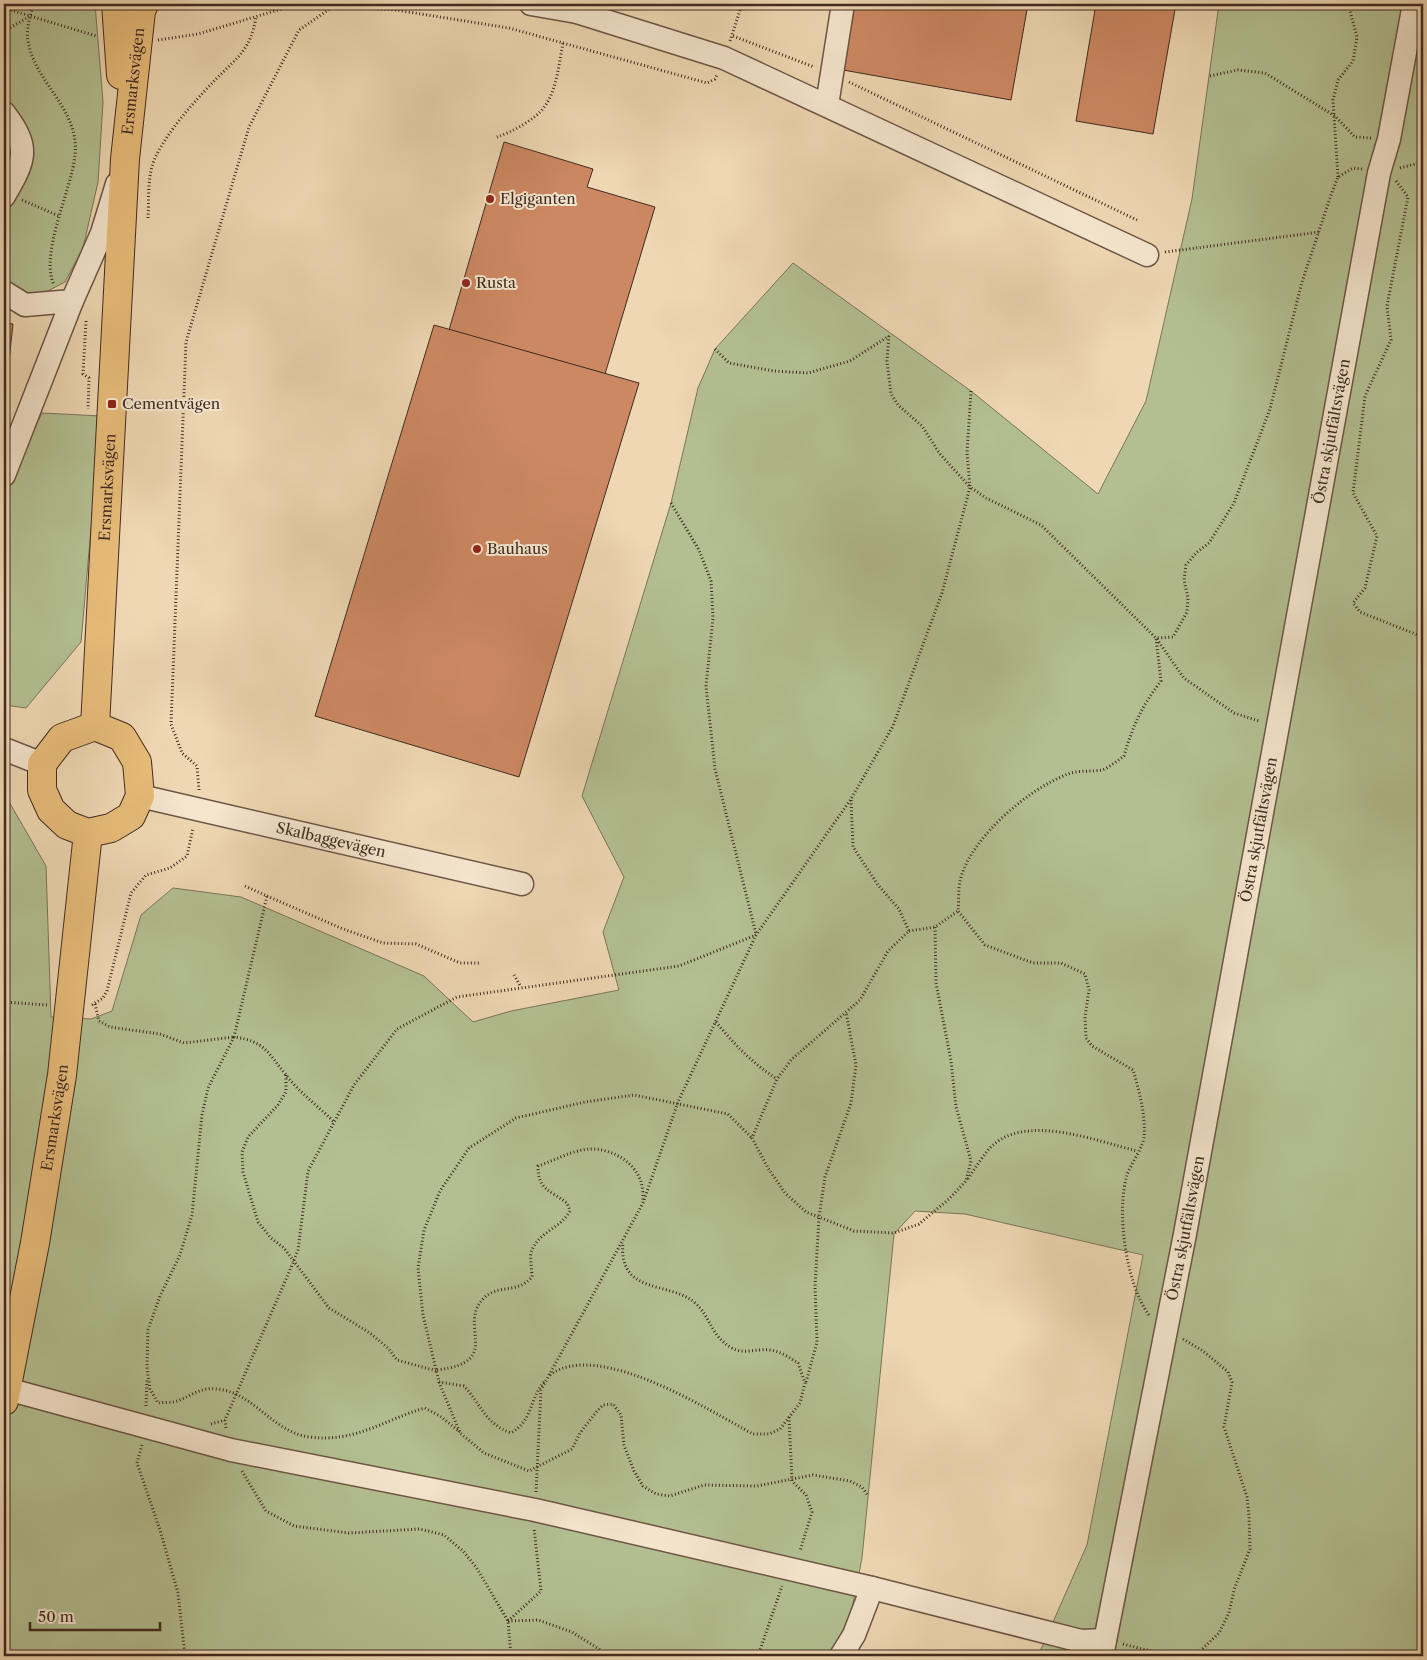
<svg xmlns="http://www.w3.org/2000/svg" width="1427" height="1660" font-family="'Libre Caslon Text',serif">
<rect width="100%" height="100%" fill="#eed7b2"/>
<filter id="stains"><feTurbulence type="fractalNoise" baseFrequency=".004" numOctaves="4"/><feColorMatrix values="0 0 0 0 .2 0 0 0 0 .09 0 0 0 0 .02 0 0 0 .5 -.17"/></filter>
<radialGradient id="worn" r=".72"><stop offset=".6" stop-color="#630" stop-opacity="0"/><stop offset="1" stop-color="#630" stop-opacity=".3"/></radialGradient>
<!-- green -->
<g fill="#b3bf91" stroke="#7a7559">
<polygon points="4,4 95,4 103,102 98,182 83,248 65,282 40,295 16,291 4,275 4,207 20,167 4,113"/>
<polygon points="1219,4 1423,4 1423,1656 1038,1656 1087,1545 1143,1255 965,1214 915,1211 894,1234 862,1558 846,1639 825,1656 4,1656 4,793 46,866 51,1017 91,1019 112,1011 141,915 173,888 241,897 424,976 473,1022 511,1011 619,990 603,932 624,877 582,796 671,503 698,388 715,349 793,263 971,391 1098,494 1146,401 1192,199"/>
<polygon points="42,413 101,416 81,642 26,708 4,705 4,492"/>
</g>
<!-- building -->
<g fill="#cc8862" stroke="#412b21">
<polygon points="855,4 1028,4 1011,100 843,70"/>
<polygon points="1096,4 1176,4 1153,134 1076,121"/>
<polygon points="504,142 593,169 587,187 655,207 605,374 449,330"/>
<polygon points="4,323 13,324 4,406"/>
<polygon points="434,325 639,383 519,777 315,716"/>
</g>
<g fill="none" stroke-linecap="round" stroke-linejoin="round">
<!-- minor casing -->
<g stroke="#6c5645" stroke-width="25">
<g id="minor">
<polyline points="531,4 577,12 578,4"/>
<polyline points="577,12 724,58 1147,255"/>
<polyline points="827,105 843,4"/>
<path d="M4,113C31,148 25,160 4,196"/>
<polyline points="4,292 25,305 72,301 102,233 117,184"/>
<polyline points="4,475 72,301"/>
<polyline points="4,749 42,764"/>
<path id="s1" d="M140,796L522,884"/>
<polyline points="7,1389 231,1450 535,1510 872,1588 1081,1641 1105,1640"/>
<polyline points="841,1656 854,1635 872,1588"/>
<path id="s2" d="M1102,1656L1185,1234L1379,173L1389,139L1414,4"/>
</g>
</g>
<!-- major casing -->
<g stroke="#412b21" stroke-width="30">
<g id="major">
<polyline points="116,4 121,75"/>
<path id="s3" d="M95,726L125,159L141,11L144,4"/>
<polygon points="95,726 122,737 137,762 140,796 131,816 111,828 88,833 67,825 51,810 42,790 42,764 62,738"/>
<path id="s4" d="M4,1401L35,1243L62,1075L88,833"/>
</g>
</g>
<!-- path -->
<g stroke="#412b21" stroke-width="3" stroke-dasharray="1 2.5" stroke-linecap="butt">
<path d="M34,4C30,15 26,29 28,41C34,82 80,109 75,155C72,189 39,254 54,285"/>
<polyline points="4,8 96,36"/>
<polyline points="396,10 398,4"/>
<polyline points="4,31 29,17"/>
<polyline points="733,36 814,67"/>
<polyline points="158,40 198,34 281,9 312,5 396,10 509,28 707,83 715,79 717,75"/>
<polyline points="730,41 742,4"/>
<polyline points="1210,76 1238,70 1265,73 1335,116 1355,137 1371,138"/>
<polyline points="849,82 1137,220"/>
<path d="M497,137C512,132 535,120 545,106C557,89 559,63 563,43"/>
<polyline points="1400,168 1423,162"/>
<polyline points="1338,177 1333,100 1338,80 1353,61 1357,37 1348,4"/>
<polyline points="1396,181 1408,197 1387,306 1391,340 1365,396 1353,493 1377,536 1365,588 1353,603 1360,612 1423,637"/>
<polyline points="22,200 59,216"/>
<path d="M148,218C149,199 147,176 155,158C169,129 194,102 216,79C238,57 251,49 256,17"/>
<polyline points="1165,252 1320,232"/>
<polyline points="86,321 83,374 89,378 88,409"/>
<polyline points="715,349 729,363 774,371 808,373 850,361 889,336"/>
<polyline points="971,391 967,453 970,487 986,498 1041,525 1156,638 1184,678 1234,713 1259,721"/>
<polyline points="671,503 699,550 711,581 713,618 706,686 715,769 756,934"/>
<polyline points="199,790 197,766 182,753 171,724 186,342 249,127 299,30 334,6"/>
<polyline points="851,800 853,847 878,885 899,909 909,931 888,951 860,1000 792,1059 777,1079 752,1138 768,1168 785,1193 806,1212 854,1231 894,1233 919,1224 949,1199 966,1181 971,1161 956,1107 951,1061 936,983 935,927"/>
<path d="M245,886L267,896L234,1037C265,1041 268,1053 286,1075C299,1092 318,1106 334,1122"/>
<polyline points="267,896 343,929 383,943 416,944 460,963 480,963"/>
<polyline points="909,931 935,927 958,911"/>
<polyline points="514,975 521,987"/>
<polyline points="4,1002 48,1005"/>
<polyline points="95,1004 99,1021 110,1027 160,1034 184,1043 234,1037"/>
<polyline points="92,1005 103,998 107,991 131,893 146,875 170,868 187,856 193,828"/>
<path d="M716,1022C734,1044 753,1064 777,1079"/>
<path d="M234,1037L208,1088L202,1115L192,1215L180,1255L160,1296L148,1330L147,1367L150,1389L158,1403C164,1402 172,1403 177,1401C191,1396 200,1387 216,1389C253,1391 272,1432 309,1437C356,1443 383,1420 425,1408L440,1416L460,1432"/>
<polyline points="286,1075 286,1092 278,1105 248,1137 242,1152 243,1172 258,1222 271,1238 284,1248 329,1308 370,1333 388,1348 397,1360 437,1371"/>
<path d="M968,1179C975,1168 982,1157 990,1148C1024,1112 1096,1141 1137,1151"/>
<path d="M1149,1315C1126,1284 1116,1212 1127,1175C1130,1166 1144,1145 1144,1137C1146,1116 1139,1090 1133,1070L1092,1046L1086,1038L1085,1017L1089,990L1085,974L1061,963H1033L985,945L958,911C959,902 958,890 960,881C970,838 1028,789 1068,774C1078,770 1091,772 1102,770C1109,768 1118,760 1124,756C1133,725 1142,706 1161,681L1156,638L1173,637L1187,612L1188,598L1184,580L1186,565L1196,553L1209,543L1234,503L1270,409L1302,282L1331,195L1338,177L1353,168L1362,169"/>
<polyline points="1183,1339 1203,1351 1228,1372 1232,1382 1224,1427 1247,1497 1249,1516 1250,1549 1234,1590 1229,1613 1219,1633 1195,1656"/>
<path d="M437,1370C505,1362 456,1325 484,1298C498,1284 517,1294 532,1277C532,1269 529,1256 532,1250C540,1231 561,1228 570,1211L567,1203C550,1190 538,1190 538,1166C553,1161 567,1153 582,1150C605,1145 634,1159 641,1182C643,1188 643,1196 643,1202"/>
<path d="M550,1375C598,1339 708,1410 753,1434H769L780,1429L800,1403L805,1383L798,1363C790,1358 780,1351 770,1350C757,1348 744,1355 732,1348C710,1336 711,1316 694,1302C668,1281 618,1295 623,1242"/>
<polyline points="439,1382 460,1433 484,1453 529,1471 572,1449 580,1433 597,1411 603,1405 613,1404 621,1415 624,1445 634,1471 643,1486 656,1494 670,1496 704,1485 757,1486 813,1475 850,1481 862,1487 868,1496"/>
<path d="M544,1382C529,1400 533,1420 511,1433C485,1424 481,1404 464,1386L439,1382L423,1315L418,1268L424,1230L440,1191L469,1148L516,1118L585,1102L634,1095L728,1114L752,1138"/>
<polyline points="806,1382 817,1342 815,1287 819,1217 825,1177 851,1103 856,1065 846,1012"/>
<polyline points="146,1406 147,1378"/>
<polyline points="789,1417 792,1481 806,1495 812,1512 800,1551"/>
<polyline points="211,1424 225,1420"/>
<polyline points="226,1428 225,1420 293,1263 298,1250 308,1171 354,1085 397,1029 457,997 679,966 756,935"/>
<polyline points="142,1445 137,1463 160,1530 178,1593 185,1656"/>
<polyline points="242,1471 266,1511 294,1526 349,1533 420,1529 444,1535 463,1551 476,1567 508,1621 511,1656"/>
<polyline points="536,1492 541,1390 643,1203 678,1102 756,935 851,799 893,726 942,593 970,487 940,454 922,426 898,405 891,394 887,361 889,335"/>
<polyline points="508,1621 541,1591 534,1528"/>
<polyline points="508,1621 538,1620 572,1632 610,1656"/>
<polyline points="1123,1644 1170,1656"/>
<polyline points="758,1656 782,1586"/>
</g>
<!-- minor -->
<use href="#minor" stroke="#f4e5cd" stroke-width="22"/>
<!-- major -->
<use href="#major" stroke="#e7bc79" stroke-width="28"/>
</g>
<!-- markers -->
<g fill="#8f2418" stroke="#f4e5cd" stroke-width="2">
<circle cx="490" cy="199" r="5"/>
<circle cx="466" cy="283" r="5"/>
<rect x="107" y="399" width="10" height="10" rx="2.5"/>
<circle cx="477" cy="549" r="5"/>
</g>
<g text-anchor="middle" stroke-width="4" stroke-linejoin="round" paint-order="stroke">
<!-- street labels -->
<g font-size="15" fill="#412b21" stroke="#f4e5cd">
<text dy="5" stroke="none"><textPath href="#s3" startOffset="646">Ersmarksvägen</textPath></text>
<text dy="5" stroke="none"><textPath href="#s2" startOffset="1246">Östra skjutfältsvägen</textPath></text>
<text dy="5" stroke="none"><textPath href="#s3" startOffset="239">Ersmarksvägen</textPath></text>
<text dy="5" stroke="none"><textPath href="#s2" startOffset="841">Östra skjutfältsvägen</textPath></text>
<text dy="5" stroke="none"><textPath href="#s1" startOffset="196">Skalbaggevägen</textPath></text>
<text dy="5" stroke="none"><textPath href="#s4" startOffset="288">Ersmarksvägen</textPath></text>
<text dy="5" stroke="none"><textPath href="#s2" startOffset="436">Östra skjutfältsvägen</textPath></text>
</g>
<!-- poi labels -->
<g font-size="15" fill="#412b21" stroke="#f4e5cd" text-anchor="start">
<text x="500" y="204">Elgiganten</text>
<text x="476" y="288">Rusta</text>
<text x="122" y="409">Cementvägen</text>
<text x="487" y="554">Bauhaus</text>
</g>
</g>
<!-- margin -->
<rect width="1427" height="1660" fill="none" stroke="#eed7b2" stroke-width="20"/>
<rect x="5" y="5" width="1417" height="1650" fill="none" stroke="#412b21" stroke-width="2.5"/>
<rect x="10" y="10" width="1407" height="1640" fill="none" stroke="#412b21"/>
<!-- scale -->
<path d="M30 1622v8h130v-8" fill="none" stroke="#412b21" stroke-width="2.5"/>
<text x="38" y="1622" font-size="15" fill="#412b21" stroke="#f4e5cd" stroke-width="4" paint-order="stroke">50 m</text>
<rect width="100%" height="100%" filter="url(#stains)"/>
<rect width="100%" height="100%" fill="url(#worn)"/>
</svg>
